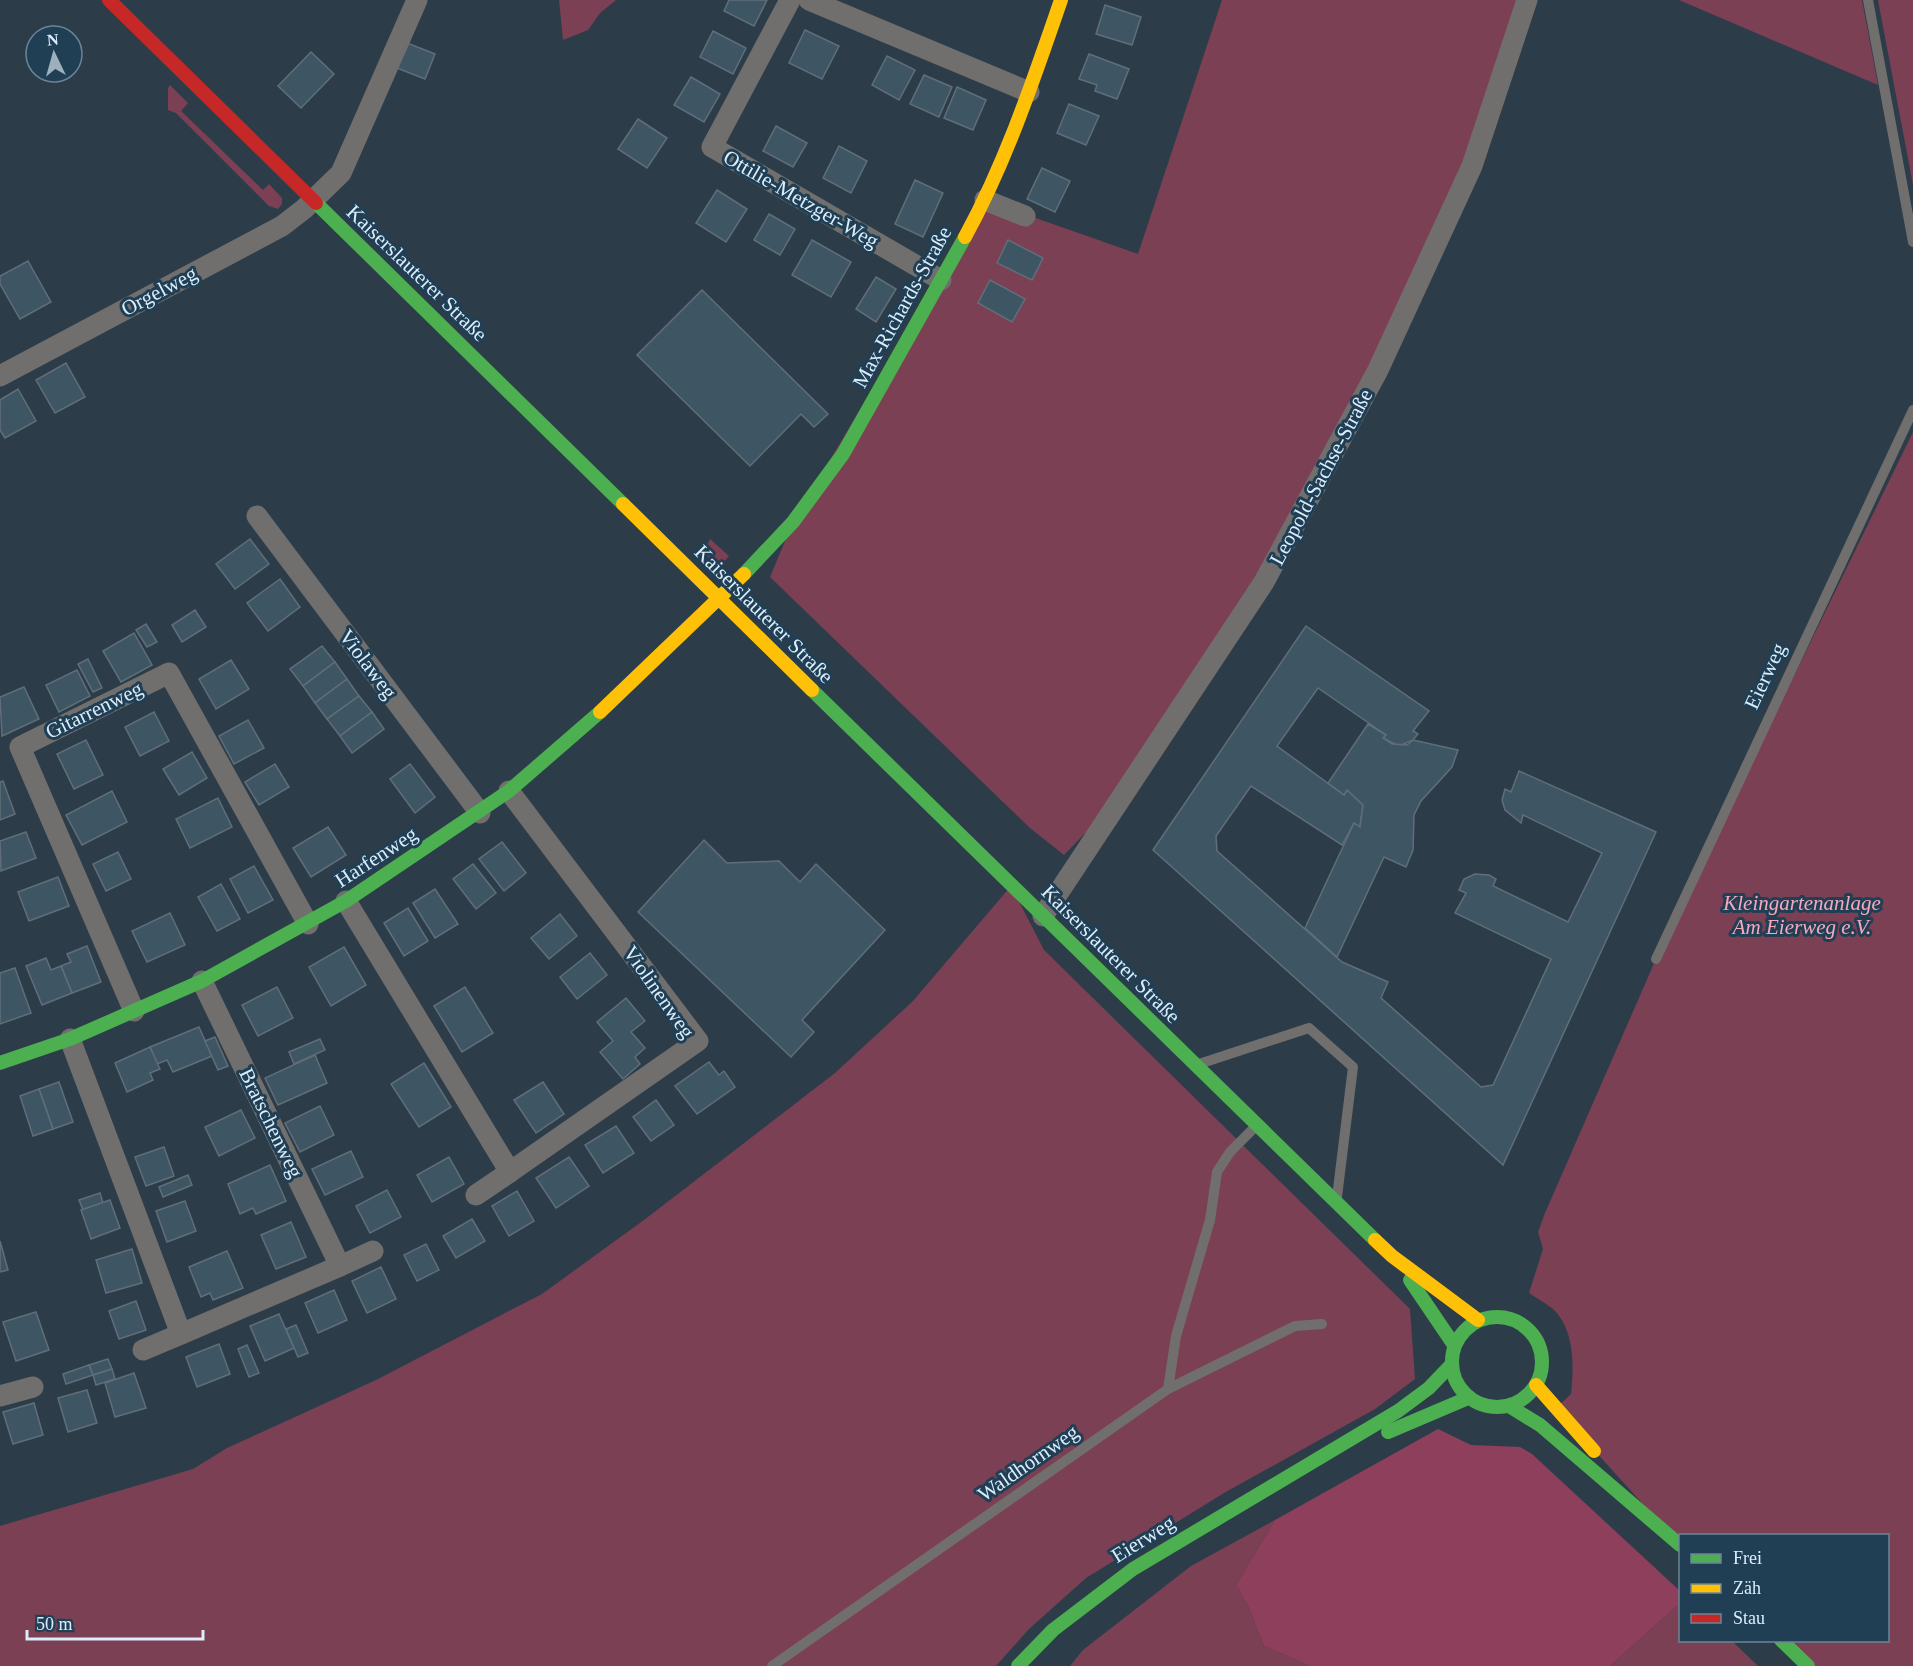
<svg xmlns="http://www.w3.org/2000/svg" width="1913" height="1666" font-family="'Times New Roman',serif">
<rect width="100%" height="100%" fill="#2c3d49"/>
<!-- green -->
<g fill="#7c4055">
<polygon points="559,0 616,0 600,13 588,30 563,40"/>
<polygon points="1222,0 1517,0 1472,166 1264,582 1091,827 1064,855 1030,828 770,577 793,522 985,200 1138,254"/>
<polygon points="1679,0 1862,0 1878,85"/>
<polygon points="1878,0 1913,0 1913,185"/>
<polygon points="170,85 188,103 181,111 263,190 269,184 282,198 282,204 278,209 269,206 176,113 168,110 168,88"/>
<path d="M1913,432V1666H1808L1781,1641L1888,1640V1536H1680V1545L1556,1408L1571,1394C1574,1366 1575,1330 1553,1309C1546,1303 1536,1298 1529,1293L1543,1249L1538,1232L1545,1213L1656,959Z"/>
<polygon points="710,539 729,556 719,567 704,553"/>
<polygon points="1011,886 1044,950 1410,1309 1415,1379 1375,1409 1224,1493 1086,1578 1029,1629 996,1666 0,1666 0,1526 193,1469 227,1448 376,1380 542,1294 644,1220 835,1073 913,1001"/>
<polygon points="1275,1520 1236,1585 1248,1606 1264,1646 1310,1666 1070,1666 1083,1650 1191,1566"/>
<polygon points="1680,1603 1680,1640 1732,1641 1758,1666 1610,1666"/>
</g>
<!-- forest -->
<polygon fill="#8e3f5b" points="1438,1429 1471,1445 1520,1447 1532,1454 1680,1591 1680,1603 1610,1666 1310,1666 1264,1646 1248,1606 1236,1585 1275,1520"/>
<!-- building -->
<g fill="#3e5664" stroke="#606e79" stroke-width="1.5">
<polygon points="729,0 767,0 754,26 724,11"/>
<polygon points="1105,5 1141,17 1132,45 1096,34"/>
<polygon points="805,30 839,46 822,79 789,63"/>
<polygon points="713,31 746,48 733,74 700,57"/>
<polygon points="407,43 435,54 425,79 397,68"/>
<polygon points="311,52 334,74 301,108 278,86"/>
<polygon points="1089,54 1129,69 1117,99 1095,91 1097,85 1079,79"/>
<polygon points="887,56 915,70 899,100 872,85"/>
<polygon points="924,75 952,87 939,117 910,104"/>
<polygon points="691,77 720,94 704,122 674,105"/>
<polygon points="957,87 986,100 973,130 944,118"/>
<polygon points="1069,104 1099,116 1086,145 1057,133"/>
<polygon points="638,119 667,138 647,168 618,149"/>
<polygon points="776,126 807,143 793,167 763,151"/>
<polygon points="839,146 867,161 851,193 823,178"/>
<polygon points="1042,168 1070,181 1055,212 1027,199"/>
<polygon points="915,180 943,193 923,237 895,224"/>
<polygon points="717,190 747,209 726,242 696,223"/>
<polygon points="769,214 795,229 780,255 754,240"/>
<polygon points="812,240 851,262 831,297 792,275"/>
<polygon points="1008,240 1043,258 1032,280 997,263"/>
<polygon points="28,261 51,302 20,319 0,284 0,276"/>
<polygon points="876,277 896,289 876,322 856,309"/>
<polygon points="990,280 1025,299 1012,322 978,303"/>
<polygon points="702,290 828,414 814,427 801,414 750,466 637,355"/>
<polygon points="66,363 85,397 55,413 36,380"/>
<polygon points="18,389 36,421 5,438 0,430 0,400"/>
<polygon points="250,539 269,564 235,589 216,564"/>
<polygon points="280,579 300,607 268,631 247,603"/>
<polygon points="195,610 206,627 182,642 172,625"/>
<polygon points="146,624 157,642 147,647 136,630"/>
<polygon points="1306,626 1429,711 1413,731 1418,734 1413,740 1399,746 1383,738 1386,735 1318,688 1277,746 1344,795 1347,790 1356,797 1363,805 1360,827 1354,823 1342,845 1251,786 1216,836 1217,851 1342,962 1388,982 1381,998 1481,1087 1493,1085 1551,959 1455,913 1466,893 1459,890 1464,879 1475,874 1489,875 1496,879 1493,886 1568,922 1602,853 1523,815 1521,823 1505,810 1502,800 1505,789 1511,792 1519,771 1656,832 1503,1165 1153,850"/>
<polygon points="134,633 152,665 121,682 103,651"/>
<polygon points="322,646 335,662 303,686 290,669"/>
<polygon points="88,659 102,688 93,692 78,664"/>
<polygon points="231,660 249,689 216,709 199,679"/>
<polygon points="335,662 347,679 315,703 303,686"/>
<polygon points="77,670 90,696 59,712 46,685"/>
<polygon points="347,679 359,696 327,719 315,703"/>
<polygon points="24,687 39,719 2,736 0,697"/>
<polygon points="359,696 372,712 340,736 327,719"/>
<polygon points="154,712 169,741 140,756 125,727"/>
<polygon points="372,712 384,729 352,753 340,736"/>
<polygon points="248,720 264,748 234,764 219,736"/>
<polygon points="1368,724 1386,735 1383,738 1392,744 1407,745 1413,740 1458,750 1452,767 1421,801 1414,815 1413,850 1406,867 1384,857 1337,957 1305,928 1354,823 1360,827 1363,805 1347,790 1344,795 1328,783"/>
<polygon points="86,740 103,775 74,789 57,754"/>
<polygon points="192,752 207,778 179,795 163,769"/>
<polygon points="275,764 289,787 259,805 245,782"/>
<polygon points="410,764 435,797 415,813 390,779"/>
<polygon points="3,781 15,814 0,820 0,782"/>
<polygon points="112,791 127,822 82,845 66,815"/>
<polygon points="218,798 232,827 190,848 176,819"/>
<polygon points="328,827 346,855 311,877 293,848"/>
<polygon points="26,832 36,858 1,871 0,841"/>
<polygon points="704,840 727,863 779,861 800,882 816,864 885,930 802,1020 814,1032 791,1057 638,912"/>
<polygon points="502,842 526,873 504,891 479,859"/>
<polygon points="118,852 131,879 106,891 93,864"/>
<polygon points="473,864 496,893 476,909 453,879"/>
<polygon points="254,866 273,900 248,913 230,879"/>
<polygon points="58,877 69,906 29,921 18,892"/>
<polygon points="221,884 240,919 217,931 198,897"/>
<polygon points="435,889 458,924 435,938 413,903"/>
<polygon points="408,908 428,941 404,956 384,923"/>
<polygon points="170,913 185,945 147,962 132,931"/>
<polygon points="560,914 577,936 549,959 531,938"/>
<polygon points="87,946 101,982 72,993 61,966 71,962 67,954"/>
<polygon points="344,947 366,985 331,1006 309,967"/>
<polygon points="590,953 607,975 577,999 560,977"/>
<polygon points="46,958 51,970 61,966 72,993 42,1005 26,966"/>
<polygon points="15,968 31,1013 0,1024 0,973"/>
<polygon points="277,987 293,1018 258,1036 242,1005"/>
<polygon points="465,987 493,1033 462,1052 434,1006"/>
<polygon points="626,998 645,1021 631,1032 645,1048 635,1057 640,1064 623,1079 600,1052 613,1041 597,1022"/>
<polygon points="199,1027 212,1056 173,1072 167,1060 157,1064 150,1047"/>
<polygon points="215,1037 228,1066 218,1070 205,1041"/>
<polygon points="320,1039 325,1050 294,1064 289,1052"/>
<polygon points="150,1047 160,1069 150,1073 153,1080 127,1092 115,1063"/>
<polygon points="315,1055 327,1083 278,1105 265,1078"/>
<polygon points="709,1062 719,1075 724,1071 735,1087 697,1114 675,1086"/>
<polygon points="424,1063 451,1107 419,1127 391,1084"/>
<polygon points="59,1082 73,1122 53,1129 39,1089"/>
<polygon points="543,1082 564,1114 536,1133 514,1100"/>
<polygon points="39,1089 53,1129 33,1136 20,1096"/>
<polygon points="656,1100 674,1125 651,1141 633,1117"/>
<polygon points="320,1106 334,1135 300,1152 285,1123"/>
<polygon points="241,1110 255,1138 219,1156 205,1127"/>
<polygon points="616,1126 634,1153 603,1173 585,1145"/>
<polygon points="164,1147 174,1176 146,1186 135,1157"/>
<polygon points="351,1151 363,1177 325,1195 312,1169"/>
<polygon points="449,1157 464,1184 432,1202 417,1175"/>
<polygon points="569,1157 589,1186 556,1208 536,1178"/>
<polygon points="270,1165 286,1201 256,1214 253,1208 240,1214 228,1184"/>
<polygon points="188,1175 192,1185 163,1197 159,1187"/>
<polygon points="387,1190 401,1217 370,1233 356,1206"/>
<polygon points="517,1191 534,1221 509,1236 492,1206"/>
<polygon points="100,1193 103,1203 83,1210 79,1200"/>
<polygon points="110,1200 120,1228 91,1239 81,1210"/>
<polygon points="185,1201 196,1231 167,1242 156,1211"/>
<polygon points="472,1219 485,1241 456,1258 443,1236"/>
<polygon points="291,1222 306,1257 276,1269 261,1235"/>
<polygon points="0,1241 8,1270 0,1272"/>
<polygon points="426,1244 439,1270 417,1281 404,1255"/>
<polygon points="132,1249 142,1283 106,1293 96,1260"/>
<polygon points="227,1251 243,1288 213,1300 210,1293 201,1297 189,1267"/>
<polygon points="381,1267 396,1299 367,1313 352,1281"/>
<polygon points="334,1290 347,1320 318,1333 305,1303"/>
<polygon points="136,1301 146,1330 119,1339 109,1311"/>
<polygon points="36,1312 49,1350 16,1361 3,1322"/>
<polygon points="279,1314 294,1348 265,1361 250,1326"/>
<polygon points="296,1325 308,1353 298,1357 286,1329"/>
<polygon points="219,1344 230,1374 197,1387 186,1357"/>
<polygon points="247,1345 259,1373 249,1377 238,1349"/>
<polygon points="108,1359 112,1369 93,1375 89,1365"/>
<polygon points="89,1365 93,1375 66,1384 63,1374"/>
<polygon points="112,1369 115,1379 96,1385 93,1375"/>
<polygon points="134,1373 146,1408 115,1417 105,1383"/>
<polygon points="87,1390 97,1423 68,1432 58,1398"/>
<polygon points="34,1403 43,1435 13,1444 3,1412"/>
</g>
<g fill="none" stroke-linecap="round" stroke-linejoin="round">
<!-- lane -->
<g stroke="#716f6e" stroke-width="10">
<polyline points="1868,0 1913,242"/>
<polyline points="1656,959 1913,410"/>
<polyline points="1199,1064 1309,1028 1353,1067 1337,1197"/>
<polyline points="1168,1389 1176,1336 1210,1220 1217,1172 1230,1152 1256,1126"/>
<polyline points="772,1666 1168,1389 1295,1326 1322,1324"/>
</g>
<!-- street -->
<g stroke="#716f6e" stroke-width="21">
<polyline points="790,0 712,147 941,280"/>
<polyline points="809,0 1029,92"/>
<polyline points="985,200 1025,216"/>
<polyline points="0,376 282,226 304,209 341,173 417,0"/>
<polyline points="257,516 480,813"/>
<polyline points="346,901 510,1172 698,1041 509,791"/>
<polyline points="1043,916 1264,582 1378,370 1472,166 1527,0"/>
<polyline points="134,1011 20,747 169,673 308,924"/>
<polyline points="70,1039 181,1334 340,1266 202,981"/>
<polyline points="476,1195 510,1172"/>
<polyline points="340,1266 373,1251"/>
<polyline points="143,1350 181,1334"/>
<polyline points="0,1396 33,1387"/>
</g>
<!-- fast -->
<g stroke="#4caf50" stroke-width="14">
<polyline points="316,203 623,504"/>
<polyline points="744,574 793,522 843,454 965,237"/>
<polyline points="812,690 1375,1240"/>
<polyline points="0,1063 70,1039 202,981 346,901 509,791 600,712"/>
<polyline points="1410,1280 1454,1345"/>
<circle cx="1497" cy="1362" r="45"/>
<polyline points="1509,1406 1540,1425 1680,1545"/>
<polyline points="1388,1432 1468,1398"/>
<polyline points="1781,1640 1808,1666"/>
<polyline points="1018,1666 1053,1630 1133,1569 1398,1411 1429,1388 1451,1365"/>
</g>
<!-- slow -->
<g stroke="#ffc107" stroke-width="14">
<path d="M965,237C1006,162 1033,81 1061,0"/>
<polyline points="623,504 812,690"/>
<polyline points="600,712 744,574"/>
<polyline points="1375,1240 1392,1256 1478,1320"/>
<polyline points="1536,1385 1594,1451"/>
</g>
<!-- jam -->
<polyline stroke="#c62828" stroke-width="14" points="109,0 316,203"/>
</g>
<g text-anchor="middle" stroke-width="6" stroke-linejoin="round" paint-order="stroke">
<!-- street labels -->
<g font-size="21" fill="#dbedfb" stroke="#203f55">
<text transform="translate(801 199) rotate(30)" y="7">Ottilie-Metzger-Weg</text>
<text transform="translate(417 273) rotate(44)" y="7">Kaiserslauterer Straße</text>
<text transform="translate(159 291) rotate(-28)" y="7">Orgelweg</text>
<text transform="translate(902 307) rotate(-61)" y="7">Max-Richards-Straße</text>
<text transform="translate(1321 477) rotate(-62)" y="7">Leopold-Sachse-Straße</text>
<text transform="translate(764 614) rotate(45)" y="7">Kaiserslauterer Straße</text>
<text transform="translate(368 664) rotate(53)" y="7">Violaweg</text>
<text transform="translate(1765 676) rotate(-65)" y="7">Eierweg</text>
<text transform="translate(94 710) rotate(-26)" y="7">Gitarrenweg</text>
<text transform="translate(376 857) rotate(-33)" y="7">Harfenweg</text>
<text transform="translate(1111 954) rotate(45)" y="7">Kaiserslauterer Straße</text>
<text transform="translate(659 992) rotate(55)" y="7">Violinenweg</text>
<text transform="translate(271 1123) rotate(64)" y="7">Bratschenweg</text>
<text transform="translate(1028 1463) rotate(-35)" y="7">Waldhornweg</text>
<text transform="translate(1143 1539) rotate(-32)" y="7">Eierweg</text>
</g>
<!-- park labels -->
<g font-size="21" font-style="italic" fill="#f6a8bc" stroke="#203f55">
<text x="1802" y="910">Kleingartenanlage<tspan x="1802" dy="24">Am Eierweg e.V.</tspan></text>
</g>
</g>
<!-- legend -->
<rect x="1679" y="1534" width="210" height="108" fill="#203f55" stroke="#6b8597" stroke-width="1.5"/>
<rect x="1691" y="1554" width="30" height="9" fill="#4caf50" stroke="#6b8597" stroke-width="1.5"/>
<text x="1733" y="1564" font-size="18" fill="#dbedfb">Frei</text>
<rect x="1691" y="1584" width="30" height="9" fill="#ffc107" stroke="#6b8597" stroke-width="1.5"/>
<text x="1733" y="1594" font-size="18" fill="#dbedfb">Zäh</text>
<rect x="1691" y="1614" width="30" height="9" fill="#c62828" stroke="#6b8597" stroke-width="1.5"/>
<text x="1733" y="1624" font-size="18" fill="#dbedfb">Stau</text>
<!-- north arrow -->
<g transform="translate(54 54) rotate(355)"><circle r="28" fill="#203f55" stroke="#6b8597" stroke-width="1.5"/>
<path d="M0-4.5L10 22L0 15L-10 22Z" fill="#9eafbd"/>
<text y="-9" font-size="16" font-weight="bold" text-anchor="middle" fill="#dbedfb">N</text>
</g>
<!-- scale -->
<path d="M27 1630v9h176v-9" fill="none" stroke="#dbedfb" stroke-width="3"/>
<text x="36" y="1630" font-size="18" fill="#dbedfb" stroke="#203f55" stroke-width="4.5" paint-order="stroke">50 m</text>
</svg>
